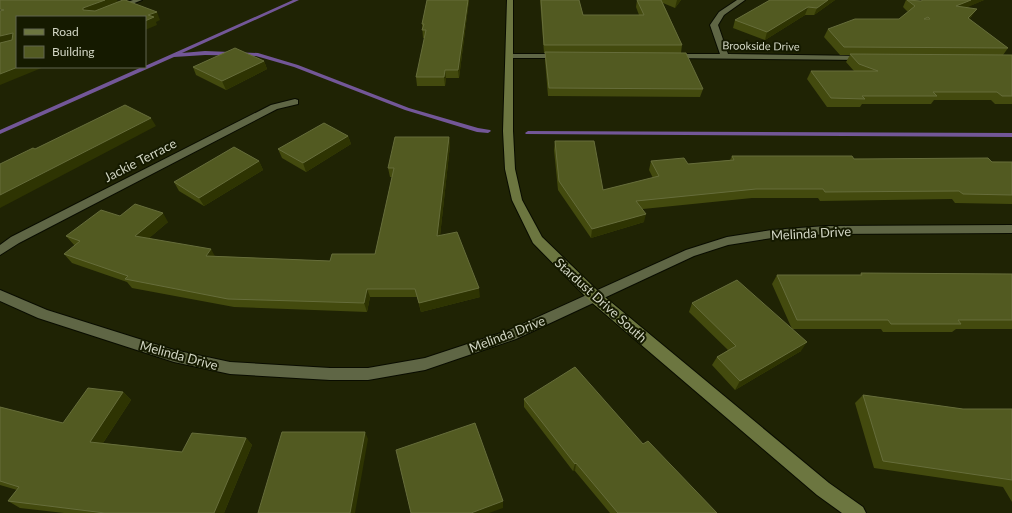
<svg xmlns="http://www.w3.org/2000/svg" width="1012" height="513" font-family="Lato,sans-serif">
<rect width="100%" height="100%" fill="#1f2304"/>
<g fill="none" stroke-linecap="round" stroke-linejoin="round">
<!-- stream -->
<g fill="#735798" fill-rule="evenodd">
<polygon points="293,0 299,0 182,53 205,51 258,53 298,65 409,108 478,128 490,130 491,131 488,133 477,132 405,110 294,67 256,56 205,55 174,57 0,134 0,130 142,67 145,67 145,66"/>
<polygon points="528,131 1012,133 1012,137 526,134 525,133"/>
</g>
<!-- street casing -->
<g stroke="#090c00" stroke-width="2">
<g id="street">
<polygon points="133,0 142,0 99,17 88,17"/>
<polygon points="737,0 745,0 724,15 718,25 728,54 864,56 868,58 864,60 669,58 669,54 720,54 710,25 719,12"/>
<polygon points="506,54 560,54 564,56 560,58 506,58"/>
<polygon points="295,99 298,100 298,104 277,109 19,243 0,255 0,245 11,237 271,105"/>
<polygon points="1012,225 1012,233 826,234 772,238 728,245 694,256 516,339 425,370 368,380 330,380 230,374 174,362 38,318 0,301 0,290 47,310 174,350 230,362 330,368 368,368 425,358 507,331 686,250 727,237 772,230 826,226"/>
</g>
</g>
<!-- secondary casing -->
<g stroke="#090c00" stroke-width="2">
<polygon id="secondary" points="507,0 513,0 513,131 515,169 522,200 542,237 600,293 829,483 863,507 866,513 842,513 817,495 590,301 533,243 512,200 505,169 503,131"/>
</g>
<!-- street -->
<use href="#street" fill="#5f6645" fill-rule="evenodd"/>
<!-- secondary -->
<use href="#secondary" fill="#6c7640" fill-rule="evenodd"/>
</g>
<!-- wall -->
<g fill="#434a0e">
<polygon points="427,0 469,0 459,78 446,78 445,86 417,86 416,77 425,38 423,38 422,24"/>
<polygon points="540,0 579,0 583,15 639,15 636,7 637,0 681,0 675,8 663,3 682,45 681,53 703,89 700,97 548,96 545,60 545,53 544,53"/>
<polygon points="770,0 835,0 814,15 805,15 765,40 733,28 735,20"/>
<polygon points="906,0 921,1 923,0 984,0 967,7 972,16 969,19 1008,48 1003,55 1012,55 1012,104 995,104 991,100 934,100 931,104 862,104 860,107 827,107 807,79 811,71 854,71 846,62 850,55 840,55 824,37 828,29 899,19 908,12 903,7"/>
<polygon points="264,61 267,69 226,90 196,75 193,67"/>
<polygon points="348,136 351,144 306,172 282,158 278,149"/>
<polygon points="449,137 450,145 440,236 480,297 421,312 417,297 370,297 367,312 234,307 132,288 127,282 72,263 64,254 75,246 66,236 120,216 168,222 149,238 215,256 330,261 375,254 392,177 390,177 388,168"/>
<polygon points="555,141 603,190 653,178 649,170 651,161 688,164 730,160 732,156 1012,162 1012,204 955,203 952,199 820,201 818,198 752,198 643,209 644,222 591,238 558,190 554,150"/>
<polygon points="259,161 263,170 204,206 179,191 174,182"/>
<polygon points="861,273 1012,274 1012,329 956,329 952,332 883,332 881,329 792,329 772,284 777,275 860,275"/>
<polygon points="692,303 801,351 735,390 712,365 717,357 728,350 689,312"/>
<polygon points="123,392 131,400 103,443 182,452 246,438 252,445 224,513 64,513 20,508 8,501 17,490 0,485 0,407 63,423"/>
<polygon points="863,395 963,409 1012,409 1012,502 1003,487 874,468 855,403"/>
<polygon points="524,399 643,444 717,513 610,513 575,471 573,471 524,407"/>
</g>
<!-- shaded-wall -->
<g fill="#2e3402">
<polygon points="105,0 117,0 119,4 87,16 83,10 83,8"/>
<polygon points="468,0 469,0 459,78 458,70"/>
<polygon points="677,0 681,0 675,8"/>
<polygon points="828,0 835,0 814,15 817,8"/>
<polygon points="971,0 984,0 952,14 956,6"/>
<polygon points="808,7 805,15 765,40 767,32"/>
<polygon points="977,9 972,16 963,26 968,18"/>
<polygon points="157,12 160,20 156,22 157,25 145,30 145,21 148,15"/>
<polygon points="13,33 17,39 0,45 0,36"/>
<polygon points="264,61 267,69 226,90 222,81"/>
<polygon points="18,67 44,67 0,85 0,74"/>
<polygon points="445,70 446,78 445,86 444,77"/>
<polygon points="151,118 156,126 0,208 0,195"/>
<polygon points="348,136 351,144 306,172 303,163"/>
<polygon points="449,137 450,145 439,245 437,236"/>
<polygon points="259,161 263,170 204,206 199,198"/>
<polygon points="163,213 168,222 141,245 135,236"/>
<polygon points="646,214 644,222 591,238 592,229"/>
<polygon points="211,249 216,258 206,256"/>
<polygon points="479,288 480,297 421,312 419,303"/>
<polygon points="367,289 370,297 367,312 364,303"/>
<polygon points="807,342 801,351 735,390 740,381"/>
<polygon points="123,392 131,400 99,449 90,442"/>
<polygon points="365,432 368,439 355,513 350,513"/>
<polygon points="246,438 252,445 224,513 214,513"/>
<polygon points="576,463 575,471 573,471 575,464"/>
<polygon points="503,501 503,508 489,513 471,513"/>
</g>
<!-- building -->
<g fill="#525a21" stroke="#666d3b" fill-rule="evenodd">
<polygon points="0,0 105,0 83,8 83,10 95,11 123,0 125,0 157,12 148,15 154,17 145,21 145,17 17,17 17,67 18,67 0,74 0,43 12,40 13,33 0,36 0,11 4,10 0,9"/>
<polygon points="427,0 468,0 458,70 445,70 444,77 416,77 426,30 422,30 424,24 422,24"/>
<polygon points="541,0 579,0 583,15 644,15 637,0 661,0 682,45 544,45"/>
<polygon points="770,0 828,0 817,8 808,7 767,32 735,20"/>
<path d="M907,0L921,1L923,0H971L956,6L977,9L968,18L1008,48L844,47L828,29L855,19H899L915,6ZM928,17L930,19H924Z"/>
<polygon points="235,48 264,61 222,81 193,67"/>
<polygon points="545,52 686,53 703,89 549,88"/>
<polygon points="850,54 1012,55 1012,96 1002,96 997,92 933,92 937,96 862,96 865,99 831,98 811,71 878,71 859,64"/>
<polygon points="125,105 151,118 0,195 0,164 33,148 35,149"/>
<polygon points="324,123 348,136 303,163 278,149"/>
<polygon points="395,137 449,137 437,236 457,232 479,288 419,303 415,289 367,289 364,303 228,299 125,279 128,276 64,254 80,241 66,236 101,210 120,216 135,204 163,213 135,236 211,249 206,256 330,261 332,254 375,254 394,168 388,168"/>
<polygon points="555,141 594,141 603,190 659,176 651,161 684,158 688,164 734,160 732,156 852,156 854,159 988,158 992,162 1012,162 1012,195 963,194 959,191 825,192 823,189 756,189 636,201 646,214 592,229 559,181"/>
<polygon points="234,147 259,161 199,198 174,182"/>
<polygon points="861,273 1012,274 1012,320 958,320 961,324 891,324 888,320 797,320 777,275 862,275"/>
<polygon points="737,280 807,342 740,381 717,357 736,346 692,303"/>
<polygon points="575,367 643,444 648,441 717,513 618,513 576,463 575,464 524,399"/>
<polygon points="88,388 123,392 90,442 182,452 192,433 246,438 214,513 105,513 8,501 19,487 0,481 0,407 63,423"/>
<polygon points="863,395 963,409 1012,409 1012,480 883,461"/>
<polygon points="475,423 503,501 471,513 411,513 396,450"/>
<polygon points="282,432 365,432 350,513 258,513"/>
</g>
<g text-anchor="middle" stroke-width="4" stroke-linejoin="round" paint-order="stroke">
<!-- far-street labels -->
<g font-size="11" fill="#d2d6c4" stroke="#151a00">
<text transform="translate(761 46) rotate(1)" y="4">Brookside Drive</text>
</g>
<!-- street labels -->
<g font-size="13" fill="#d2d6c4" stroke="#151a00">
<text transform="translate(140 160) rotate(-27)" y="5">Jackie Terrace</text>
<text transform="translate(811 233) rotate(-3)" y="5">Melinda Drive</text>
<text transform="translate(601 300) rotate(42)" y="5">Stardust Drive South</text>
<text transform="translate(507 334) rotate(-21)" y="5">Melinda Drive</text>
<text transform="translate(179 355) rotate(15)" y="5">Melinda Drive</text>
</g>
</g>
<!-- legend -->
<rect x="16" y="16" width="130" height="52" fill="#151a00" stroke="#61654e"/>
<rect x="24" y="29" width="20" height="6" fill="#6c7640" stroke="#61654e"/>
<text x="52" y="36" font-size="12" fill="#d2d6c4">Road</text>
<rect x="24" y="46" width="20" height="12" fill="#525a21" stroke="#61654e"/>
<text x="52" y="56" font-size="12" fill="#d2d6c4">Building</text>
</svg>
